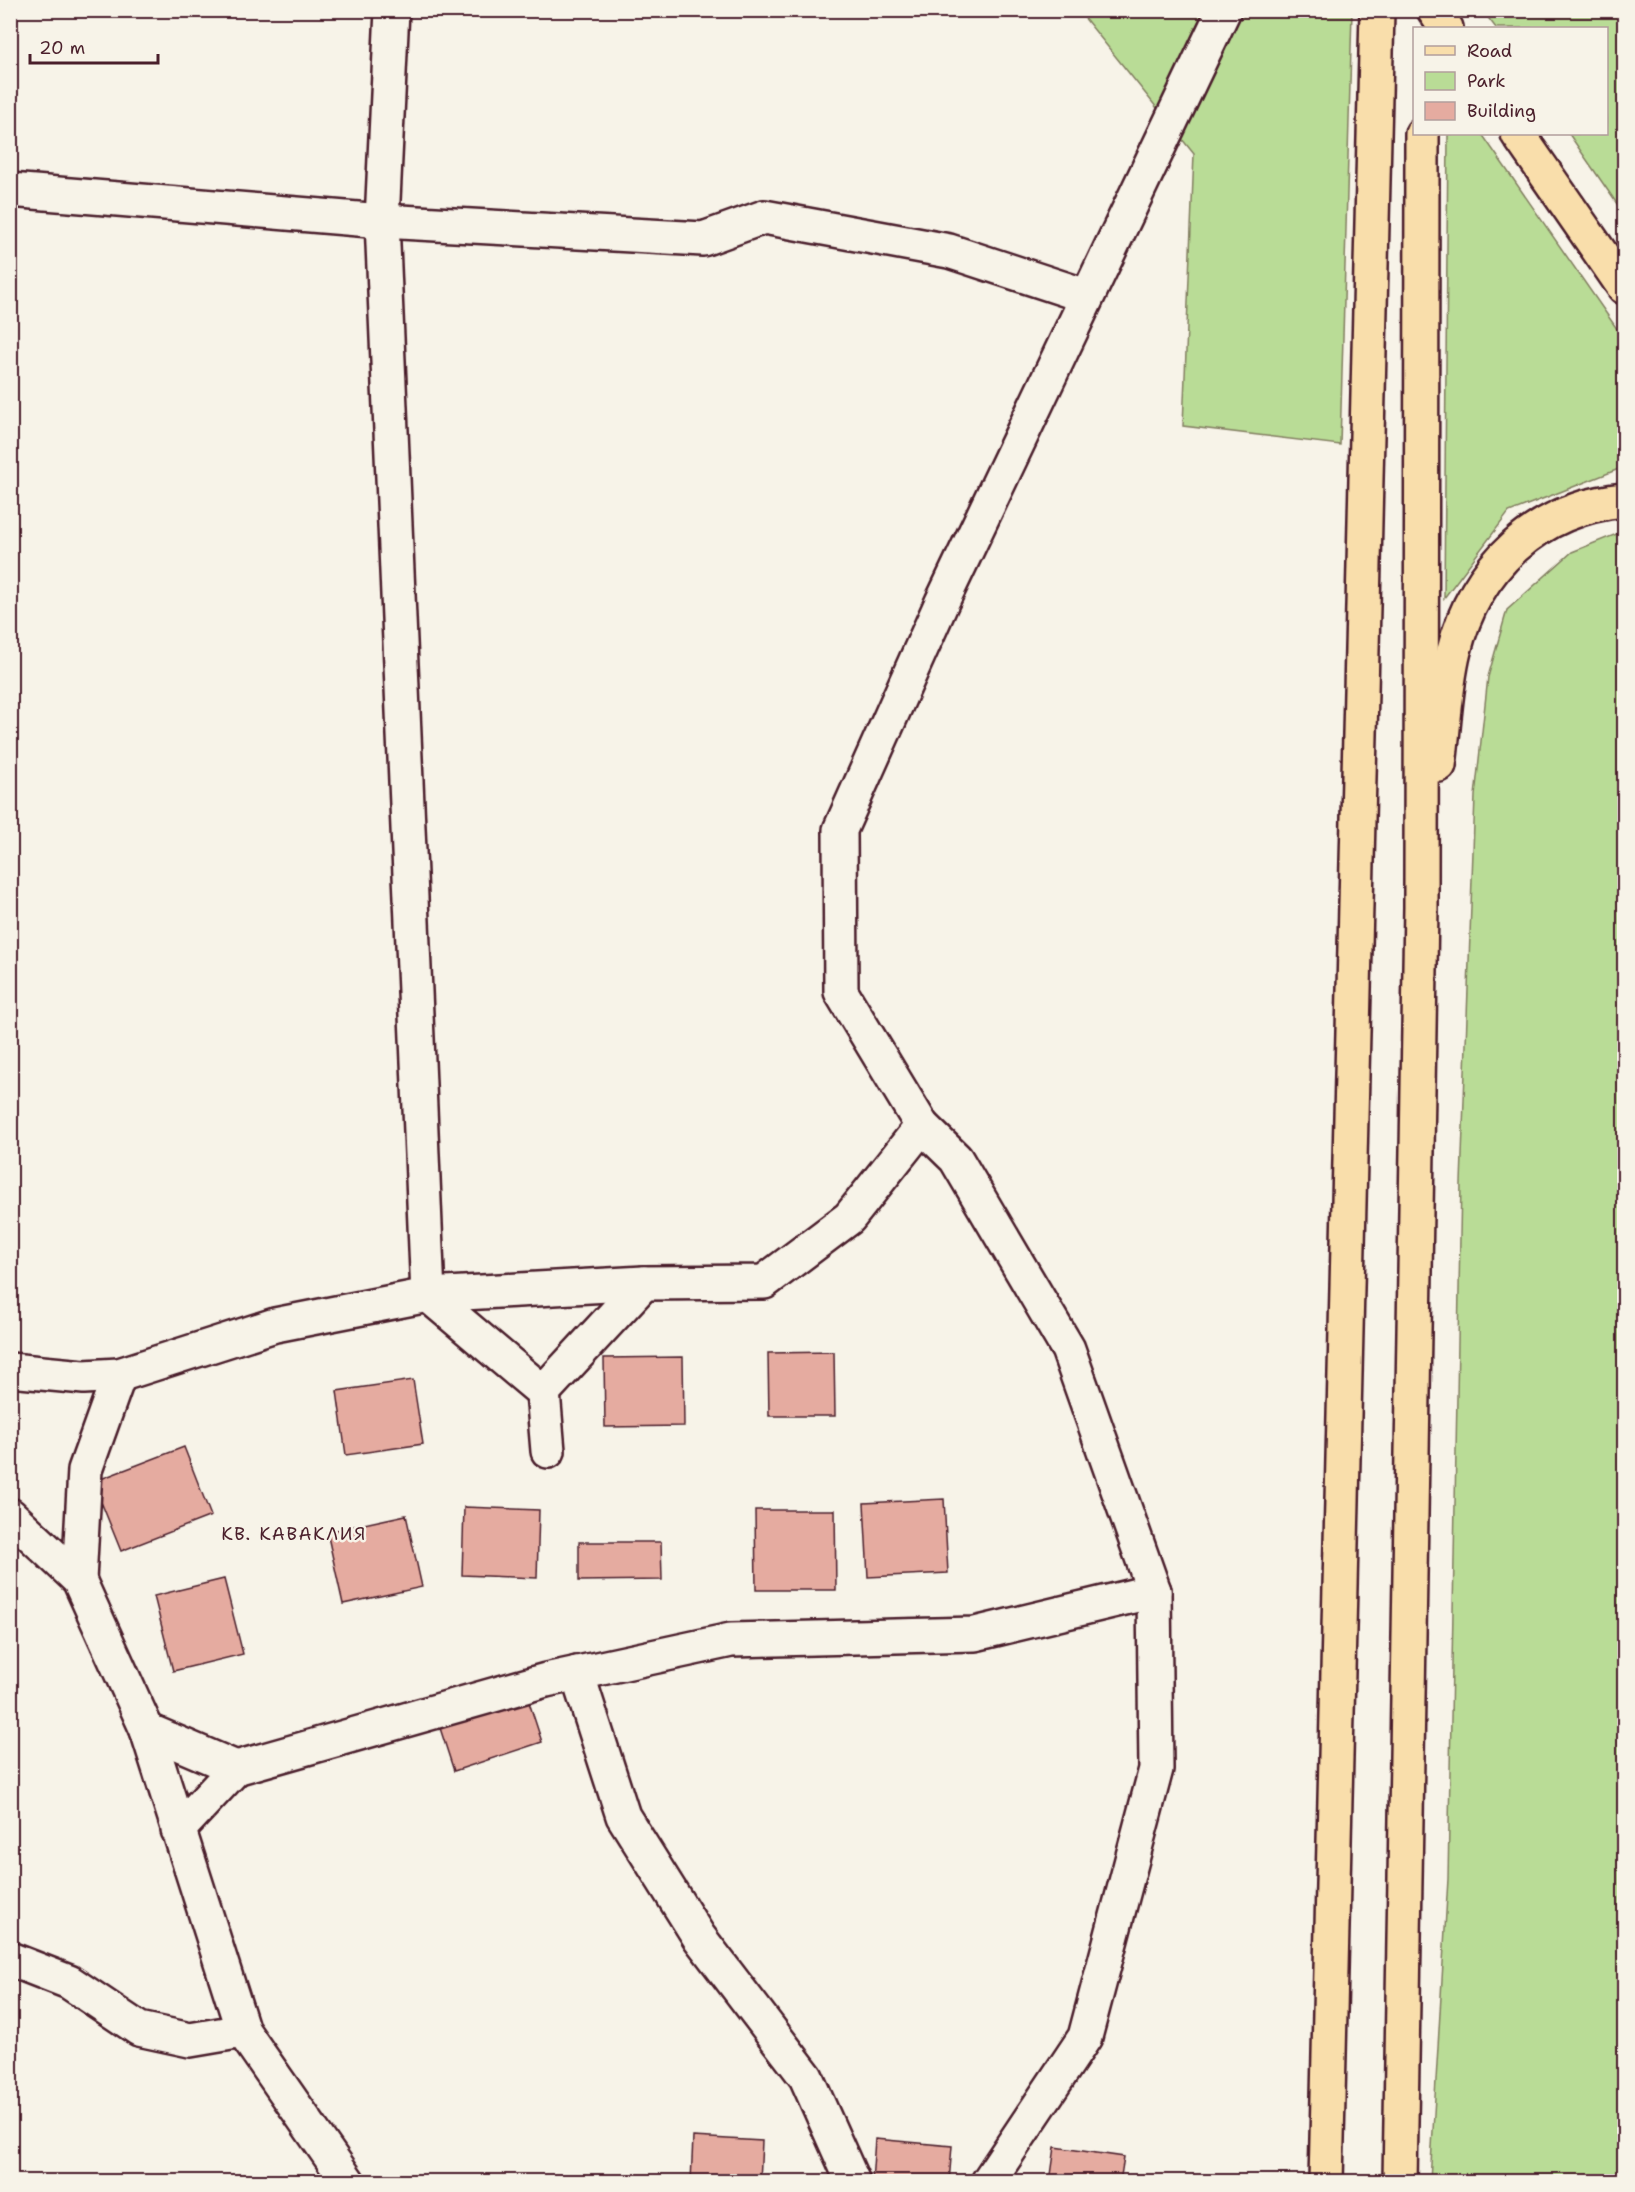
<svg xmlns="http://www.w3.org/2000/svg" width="1635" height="2192" font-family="'Shantell Sans',sans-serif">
<rect width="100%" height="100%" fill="#f7f3e8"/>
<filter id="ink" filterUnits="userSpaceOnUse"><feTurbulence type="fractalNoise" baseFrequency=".0167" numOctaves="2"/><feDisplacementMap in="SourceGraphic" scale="12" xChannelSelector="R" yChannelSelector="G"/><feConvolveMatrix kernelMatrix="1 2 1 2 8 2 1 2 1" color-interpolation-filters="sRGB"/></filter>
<g filter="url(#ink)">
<!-- green -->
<g fill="#b9dc96" stroke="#827e60" stroke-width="1.5">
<polygon points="1079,11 1352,11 1340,445 1183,426 1194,154"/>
<polygon points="1483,11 1624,11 1624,214 1569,134 1606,134 1606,28 1496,28"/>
<polygon points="1448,134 1482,134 1624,339 1624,467 1509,512 1444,598"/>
<polygon points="1624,531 1624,2154 1621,2181 1430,2181 1448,1879 1461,1183 1475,796 1488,677 1507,610 1572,552"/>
</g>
<!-- building -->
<g fill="#e5aba0" stroke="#4a1f2b" stroke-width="1.5">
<polygon points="834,1352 835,1416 769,1416 768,1353"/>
<polygon points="683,1357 684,1426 605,1427 604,1358"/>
<polygon points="413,1380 423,1444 346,1455 337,1391"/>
<polygon points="184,1447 211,1516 121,1551 93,1482"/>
<polygon points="944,1499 948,1573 868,1577 864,1503"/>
<polygon points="464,1507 539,1510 537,1578 462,1575"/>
<polygon points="755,1510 835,1510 836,1590 756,1590"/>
<polygon points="406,1515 422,1587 343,1604 327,1532"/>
<polygon points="579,1542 661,1542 662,1580 579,1581"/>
<polygon points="224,1579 243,1654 173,1671 154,1596"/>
<polygon points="527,1696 542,1742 454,1771 439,1725"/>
<polygon points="693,2137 762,2141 760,2182 691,2182"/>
<polygon points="875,2139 952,2146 949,2182 872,2182"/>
<polygon points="1055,2147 1124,2157 1120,2182 1050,2182"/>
</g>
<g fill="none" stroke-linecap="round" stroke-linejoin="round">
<!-- minor casing -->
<g stroke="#4a1f2b" stroke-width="38">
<g id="minor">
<polyline points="392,10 382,221 428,1295 543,1392 644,1283"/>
<polyline points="10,190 382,221 703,239 764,217 949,251 1086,296"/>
<polyline points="10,1370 84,1377 119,1375 275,1325 428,1295 644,1283 764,1282 849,1218 922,1126"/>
<polyline points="543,1392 548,1451"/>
<polyline points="10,1515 79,1580 147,1730 243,2031 348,2182"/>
<polyline points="79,1580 85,1470 119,1375"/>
<polyline points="577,1673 623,1816 699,1937 806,2077 853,2182"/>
<polyline points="147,1730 236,1768 178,1830"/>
<polyline points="236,1768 546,1680 731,1640 975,1634 1154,1591"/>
<polyline points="10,1959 69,1982 139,2029 190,2040 243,2031"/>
<polyline points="988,2182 1085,2037 1156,1769 1154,1591 1068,1349 956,1159 922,1126 841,992 840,830 942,602 1224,10"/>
</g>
</g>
<!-- major casing -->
<g stroke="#4a1f2b" stroke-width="38">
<g id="major">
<polyline points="1434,10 1446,28"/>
<polyline points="1518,134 1624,287"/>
<path d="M1439,765C1444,728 1445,687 1454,651C1475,566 1538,508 1624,500"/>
<polyline points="1326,2182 1377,10"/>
<polyline points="1400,2182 1421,907 1422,134"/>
</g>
</g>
<!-- minor -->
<use href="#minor" stroke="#f7f3e8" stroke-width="33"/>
<!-- major -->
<use href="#major" stroke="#f9deab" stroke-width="33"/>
</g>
</g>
<g text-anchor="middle" stroke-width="5" stroke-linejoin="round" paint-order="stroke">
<!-- neighbourhood labels -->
<g font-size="18" letter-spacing="1.5" fill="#4a1f2b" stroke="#f7f3e8">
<text x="294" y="1540">КВ. КАВАКЛИЯ</text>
</g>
</g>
<!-- margin -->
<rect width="1635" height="2192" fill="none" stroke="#f7f3e8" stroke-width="36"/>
<rect x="18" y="18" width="1599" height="2156" fill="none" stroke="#4a1f2b" stroke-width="2" filter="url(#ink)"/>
<!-- legend -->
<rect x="1413" y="27" width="195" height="108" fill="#f7f3e8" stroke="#b29e9c" stroke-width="1.5"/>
<rect x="1425" y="46" width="30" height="9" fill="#f9deab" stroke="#b29e9c" stroke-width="1.5"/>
<text x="1467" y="57" font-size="18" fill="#4a1f2b">Road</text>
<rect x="1425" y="72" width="30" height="18" fill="#b9dc96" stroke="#b29e9c" stroke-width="1.5"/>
<text x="1467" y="87" font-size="18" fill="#4a1f2b">Park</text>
<rect x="1425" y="102" width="30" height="18" fill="#e5aba0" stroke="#b29e9c" stroke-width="1.5"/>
<text x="1467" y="117" font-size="18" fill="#4a1f2b">Building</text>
<!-- scale -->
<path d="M30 54v9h128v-9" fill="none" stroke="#4a1f2b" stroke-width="3"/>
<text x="39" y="54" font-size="18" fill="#4a1f2b" stroke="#f7f3e8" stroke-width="4.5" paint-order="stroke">20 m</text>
</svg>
